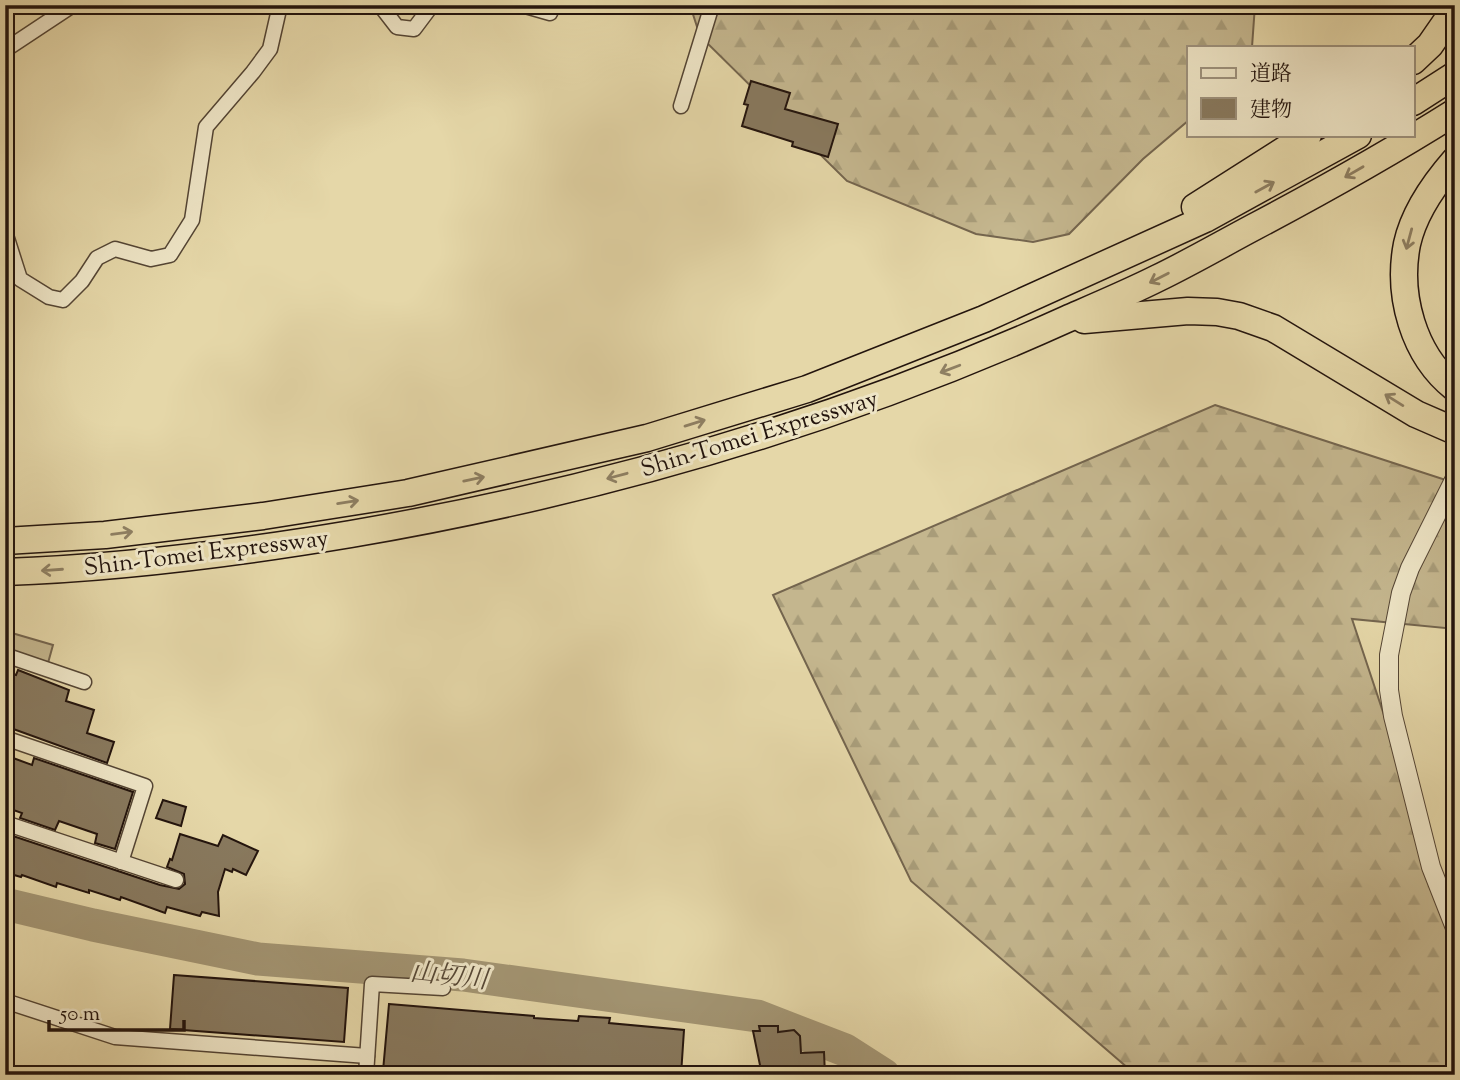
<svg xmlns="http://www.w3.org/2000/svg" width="1460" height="1080" font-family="'Sorts Mill Goudy','Noto Serif JP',serif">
<defs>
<pattern id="forest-firs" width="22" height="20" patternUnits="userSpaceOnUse" patternTransform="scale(1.75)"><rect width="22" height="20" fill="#c4b68e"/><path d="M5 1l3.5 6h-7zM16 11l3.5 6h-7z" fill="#a89c79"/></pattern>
</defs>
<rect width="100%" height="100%" fill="#e5d7a8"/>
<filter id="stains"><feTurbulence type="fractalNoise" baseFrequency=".00286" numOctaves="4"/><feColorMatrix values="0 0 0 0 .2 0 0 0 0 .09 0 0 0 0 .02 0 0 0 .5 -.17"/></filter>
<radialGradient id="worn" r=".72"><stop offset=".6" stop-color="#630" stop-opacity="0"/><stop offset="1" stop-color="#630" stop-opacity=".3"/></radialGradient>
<!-- green -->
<polygon fill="#c4b68e" stroke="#74654e" stroke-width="2" points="5,631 53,645 48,663 17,653 5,646"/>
<!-- forest -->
<g fill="url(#forest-firs)" stroke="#74654e" stroke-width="2">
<polygon points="690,5 1255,5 1252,47 1189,47 1189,120 1143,159 1069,234 1033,242 976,234 847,181 700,36"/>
<polygon points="1215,405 1455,483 1455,629 1352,619 1455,928 1455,1075 1136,1075 911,881 773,595"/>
</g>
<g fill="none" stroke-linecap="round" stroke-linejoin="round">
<!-- river -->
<polyline stroke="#a39573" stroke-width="33" points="5,904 93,925 258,959 463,975 757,1016 845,1050 884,1075"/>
</g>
<!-- building -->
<g fill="#88795e" stroke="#23140d" stroke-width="2">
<polygon points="751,81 790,93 785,109 838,124 828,157 792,146 793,142 742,126 748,105 744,104"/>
<polygon points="18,670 69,690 66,701 94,710 87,733 114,742 107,763 5,726 5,694 12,674 16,675"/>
<polygon points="5,755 32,765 34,758 133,792 115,849 95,843 97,834 59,821 55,830 20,818 22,813 5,807"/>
<polygon points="163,800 186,807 181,826 156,818"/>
<polygon points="180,834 218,846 223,835 258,851 246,875 233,869 232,872 225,869 218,892 219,916 202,912 200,916 167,907 165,913 121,897 120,900 89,890 89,893 57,883 56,887 22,875 21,877 7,873 13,846 10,845 13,836 160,885 179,889 185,884 184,874 167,867 170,859 172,860"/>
<polygon points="174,975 348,988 344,1042 170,1029"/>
<polygon points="389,1004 534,1016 534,1018 578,1021 579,1016 610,1018 609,1023 684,1030 681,1075 573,1075 574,1072 530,1069 529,1075 440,1075 383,1071"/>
<polygon points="759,1026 778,1026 778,1032 794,1030 800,1036 801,1053 824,1052 825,1075 762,1075 753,1031 760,1031"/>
</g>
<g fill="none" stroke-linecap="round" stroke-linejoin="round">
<!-- minor casing -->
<g stroke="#544534" stroke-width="17">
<g id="minor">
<polyline points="380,5 397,27 414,29 432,5"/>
<polyline points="522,5 550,13 553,5"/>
<polyline points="5,50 73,5"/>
<polyline points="681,106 712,5"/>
<polyline points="5,232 20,279 49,297 63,300 82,281 97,258 115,249 151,259 170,255 192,220 206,127 253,72 270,49 280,5"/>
<polyline points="5,655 84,682"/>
<polyline points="5,738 145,786 121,862"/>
<polyline points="5,823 176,880"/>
<polyline points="5,1001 115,1037 367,1056"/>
<polyline points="366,1075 372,984 443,988"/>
</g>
</g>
<!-- tertiary casing -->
<g stroke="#544534" stroke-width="20">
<polyline id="tertiary" points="1455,478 1410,568 1401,593 1389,655 1389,690 1393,716 1431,867 1455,928"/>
</g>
<!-- motorway casing -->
<g stroke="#23140d" stroke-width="29">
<g id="motorway">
<polyline points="1413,61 1430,45 1455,9"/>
<polyline points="1413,102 1455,75"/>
<path d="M1455,160C1434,184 1414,212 1407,244C1397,295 1413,355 1455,388"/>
<polyline points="1195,207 1308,135"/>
<polyline points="1084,320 1188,311 1217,312 1239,316 1273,328 1416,414 1455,431"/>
<polyline points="5,541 105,535 263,516 408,493 647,438 807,389 984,319 1205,219 1358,135"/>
<path d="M5,572C121,568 237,553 351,534C597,492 839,422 1067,319C1097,306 1128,293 1158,278C1191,262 1222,244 1254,227C1322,191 1390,153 1455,112"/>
</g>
</g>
<!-- minor -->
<use href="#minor" stroke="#eee5c6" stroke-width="14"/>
<!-- tertiary -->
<use href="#tertiary" stroke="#eee5c6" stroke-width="18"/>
<!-- motorway -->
<use href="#motorway" stroke="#e5d7a8" stroke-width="26"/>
</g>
<!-- one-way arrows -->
<defs><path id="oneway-shaft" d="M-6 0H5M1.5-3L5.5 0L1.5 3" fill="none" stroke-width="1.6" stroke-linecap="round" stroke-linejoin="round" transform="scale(1.75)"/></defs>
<g stroke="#8e7f62">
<use href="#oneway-shaft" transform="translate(1354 172) rotate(150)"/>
<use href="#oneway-shaft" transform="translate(1265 187) rotate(-29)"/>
<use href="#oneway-shaft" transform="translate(1409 239) rotate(105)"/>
<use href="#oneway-shaft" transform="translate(1159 278) rotate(153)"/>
<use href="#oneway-shaft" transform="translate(950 369) rotate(159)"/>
<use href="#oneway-shaft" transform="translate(1394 400) rotate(-148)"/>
<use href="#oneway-shaft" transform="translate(695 423) rotate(-17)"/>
<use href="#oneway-shaft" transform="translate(617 476) rotate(165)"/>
<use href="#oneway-shaft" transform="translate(474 479) rotate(-12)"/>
<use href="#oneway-shaft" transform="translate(348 502) rotate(-9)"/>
<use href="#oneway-shaft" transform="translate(122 533) rotate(-7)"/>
<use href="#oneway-shaft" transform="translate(52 570) rotate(176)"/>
</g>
<g text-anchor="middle" stroke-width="6" stroke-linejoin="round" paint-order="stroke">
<!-- street labels -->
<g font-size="24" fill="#23140d" stroke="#eee5c6">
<text transform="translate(759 433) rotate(-17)" y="8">Shin-Tomei Expressway</text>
<text transform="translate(206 552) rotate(-7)" y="8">Shin-Tomei Expressway</text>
</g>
<!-- water labels -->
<g font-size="26" font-style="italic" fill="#564836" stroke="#eee5c6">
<text transform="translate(449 975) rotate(6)" y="9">山切川</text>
</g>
</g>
<!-- margin -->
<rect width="1460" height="1080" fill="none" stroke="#e5d7a8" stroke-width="28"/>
<rect x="7" y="7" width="1446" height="1066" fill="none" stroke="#23140d" stroke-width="3.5"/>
<rect x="14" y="14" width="1432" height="1052" fill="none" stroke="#23140d" stroke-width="2"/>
<!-- legend -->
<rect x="1187" y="46" width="228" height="91" fill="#eee5c6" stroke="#9d917c" stroke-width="2"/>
<rect x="1201" y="68" width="35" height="10" fill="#eee5c6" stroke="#9d917c" stroke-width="2"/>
<text x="1250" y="80" font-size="21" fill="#23140d">道路</text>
<rect x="1201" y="98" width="35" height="21" fill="#88795e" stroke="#9d917c" stroke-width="2"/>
<text x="1250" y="116" font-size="21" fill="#23140d">建物</text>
<!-- scale -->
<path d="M49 1020v10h135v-10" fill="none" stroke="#23140d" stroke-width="3.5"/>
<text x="60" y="1020" font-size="21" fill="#23140d" stroke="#eee5c6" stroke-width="5" paint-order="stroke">50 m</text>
<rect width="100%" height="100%" filter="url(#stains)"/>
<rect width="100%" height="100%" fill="url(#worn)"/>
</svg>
